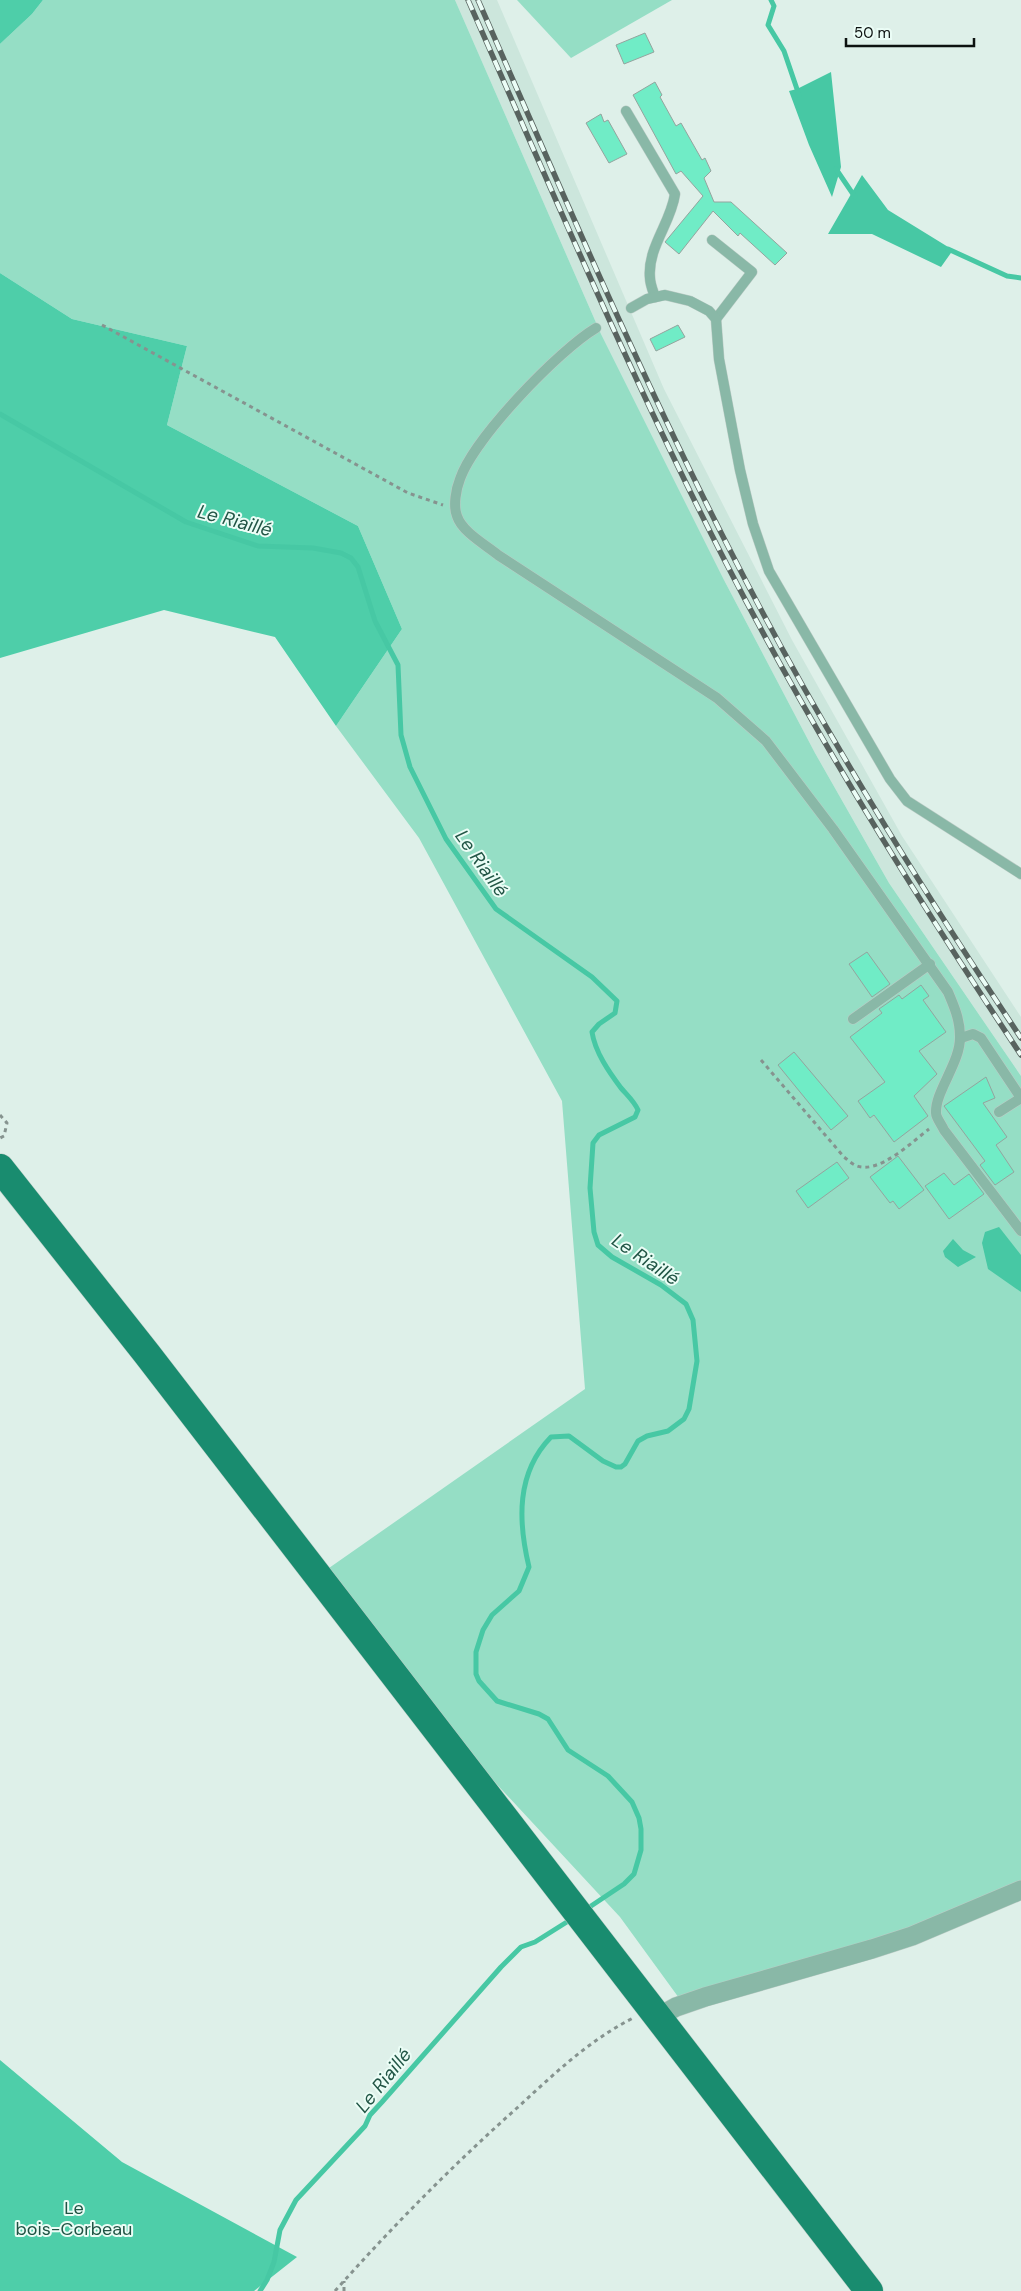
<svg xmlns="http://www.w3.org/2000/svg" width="1021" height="2291" font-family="'DM Sans',sans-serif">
<rect width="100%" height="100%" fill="#def0e9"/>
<!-- built -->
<polygon fill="#cce6dc" points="455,0 497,0 664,389 792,640 902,836 1021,1017 1021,1076 889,883 815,753 724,580 601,334"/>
<!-- green -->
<g fill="#95dec5">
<polygon points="43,0 455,0 601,334 724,580 815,753 889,883 1021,1076 1021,1886 961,1916 687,2009 620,1917 309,1582 585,1389 562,1101 419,838 336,726 402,629 358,526 167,425 187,346 72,319 0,273 0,44 32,14"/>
<polygon points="517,0 672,0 571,58"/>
</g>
<!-- forest -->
<g fill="#4ecea9">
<polygon points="0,0 43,0 32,14 0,44"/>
<polygon points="0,273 72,319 187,346 167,425 358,526 402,629 336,726 275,637 164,610 0,658"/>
<polygon points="0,2060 122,2162 297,2257 254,2291 0,2291"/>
</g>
<!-- water -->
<g fill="#47c8a4">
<polygon points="831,72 841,167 832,197 809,145 789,91 797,89"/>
<polygon points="862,175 888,210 953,250 941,267 872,234 828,234"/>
<polygon points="999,1227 1021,1255 1021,1292 988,1269 982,1243 985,1232"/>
<polygon points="953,1239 963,1250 976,1257 958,1267 945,1257 943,1251"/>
</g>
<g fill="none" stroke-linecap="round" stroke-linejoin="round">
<!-- stream -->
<g stroke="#47c8a4" stroke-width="5">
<polyline points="771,0 774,6 768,25 784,51 799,95"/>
<polyline points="836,169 855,197"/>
<polyline points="948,249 1007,276 1021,278"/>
<path d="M0,414L186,522L258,546L313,548L341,553L351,558L358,567L375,621L398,665L401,735L410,767L446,839L496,909L592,977L617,1001L615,1013L599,1024L592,1032C595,1052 609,1072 621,1088C627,1095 634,1101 638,1110L635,1117L599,1135L593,1143L590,1188L594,1232L598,1245L612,1257L661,1285L686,1304L693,1320L697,1361L689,1409L684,1419L668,1431L647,1436L638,1441L625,1464L621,1467H616L603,1461L569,1436L551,1437C516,1473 518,1521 529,1567L519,1591L492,1615L483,1630L476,1652V1674L479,1681L497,1701L539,1714L548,1719L568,1750L608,1776L632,1802L639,1818L641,1829V1850L634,1874L624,1884L591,1906"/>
<polyline points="260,2291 267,2280 274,2262 280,2230 296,2200 365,2126 370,2115 382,2102 501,1967 521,1947 535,1942 570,1920"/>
</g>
</g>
<!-- building -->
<g fill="#70ecc6" stroke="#94a49e">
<polygon points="645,33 654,52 624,64 616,45"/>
<polygon points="655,82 662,95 660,97 676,126 681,123 702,160 705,158 711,171 704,178 714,202 731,202 787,253 775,265 740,233 738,236 713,211 679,254 665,242 703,196 681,171 676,174 633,95"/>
<polygon points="601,114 604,122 608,120 627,154 609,163 586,123"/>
<polygon points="678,325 685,337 656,351 650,339"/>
<polygon points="867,952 890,984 872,997 849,964"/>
<polygon points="921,985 929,996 923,1000 946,1032 919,1051 937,1074 914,1096 928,1116 894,1142 874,1115 870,1118 858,1101 885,1082 850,1037 882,1013 879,1009 899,995 902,999"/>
<polygon points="794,1052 848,1116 831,1130 778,1065"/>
<polygon points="986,1077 995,1098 983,1103 1007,1137 996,1145 1014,1172 995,1185 980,1165 985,1161 944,1106"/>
<polygon points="898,1156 924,1190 899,1209 893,1201 890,1203 870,1177"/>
<polygon points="837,1162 849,1178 808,1208 796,1191"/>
<polygon points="944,1173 954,1185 969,1174 984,1194 949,1219 925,1186"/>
</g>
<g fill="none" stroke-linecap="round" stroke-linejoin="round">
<!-- service casing -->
<g stroke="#bcccc6" stroke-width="11">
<g id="service">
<path d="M626,111L675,194C671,223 647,248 650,278C650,284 653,291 655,297"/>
<polyline points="712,240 752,272 716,319"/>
<polyline points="631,308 647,299 665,295 690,301 709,311 716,319 719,359 740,470 753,524 769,571 890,779 907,801 1021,874"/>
<path d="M596,328C559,350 474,438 460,479C456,489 453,506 457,516C462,532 486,545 498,555L717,698L766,741L833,829L948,992C954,1006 960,1020 960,1036C961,1062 935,1091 936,1113C936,1118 942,1125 944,1130L1021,1231"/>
<polyline points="853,1019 930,964"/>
<polyline points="961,1038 973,1034 981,1038 1021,1098 999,1112"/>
</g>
</g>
<!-- minor casing -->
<g stroke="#bcccc6" stroke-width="20">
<polyline id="minor" points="658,2017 676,2007 705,1997 872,1949 912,1936 1021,1890"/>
</g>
<!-- primary casing -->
<g stroke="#bcccc6" stroke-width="29">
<polyline id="primary" points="0,1168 147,1354 869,2291"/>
</g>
<!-- path -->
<g stroke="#86938f" stroke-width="3" stroke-dasharray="4 4" stroke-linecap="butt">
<polyline points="102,325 408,493 443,505"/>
<path d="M761,1060L844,1157C848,1160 852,1164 857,1166C879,1174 912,1142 929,1129"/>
<polyline points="0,1115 7,1123 4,1136 0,1138"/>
<path d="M335,2291C392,2227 453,2165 517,2108C553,2075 588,2041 633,2018"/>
<polyline points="344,2291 344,2281"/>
</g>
<!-- service -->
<use href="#service" stroke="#89b8a7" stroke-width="10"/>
<!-- minor -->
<use href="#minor" stroke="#89b8a7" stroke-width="19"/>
<!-- primary -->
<use href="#primary" stroke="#198c6f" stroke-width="28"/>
<!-- rail casing -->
<g stroke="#58635f" stroke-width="5.5">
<g id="rail">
<path d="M468,0C551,188 631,378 725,561C813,732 915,895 1021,1055"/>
<path d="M478,0C560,187 640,376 734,558C819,724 918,883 1021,1038"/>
</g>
</g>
<!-- rail -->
<use href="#rail" stroke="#ebfdf6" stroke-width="4" stroke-dasharray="11" stroke-linecap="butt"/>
</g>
<g text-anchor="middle" stroke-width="4" stroke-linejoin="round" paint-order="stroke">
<!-- park labels -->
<g font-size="18" fill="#1f5444" stroke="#ebfdf6">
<text x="74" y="2214">Le<tspan x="74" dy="21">bois-Corbeau</tspan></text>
</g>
<!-- water labels -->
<g font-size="19" font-style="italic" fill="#225646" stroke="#ebfdf6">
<text transform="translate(235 520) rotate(15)" y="7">Le Riaillé</text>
<text transform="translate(482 863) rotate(55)" y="7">Le Riaillé</text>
<text transform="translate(646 1259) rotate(34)" y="7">Le Riaillé</text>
<text transform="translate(383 2080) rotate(-51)" y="7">Le Riaillé</text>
</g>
</g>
<!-- scale -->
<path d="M846 38v8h128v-8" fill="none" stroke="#0c1210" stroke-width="2.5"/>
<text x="854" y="38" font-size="15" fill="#0c1210" stroke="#ebfdf6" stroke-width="4" paint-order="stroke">50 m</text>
</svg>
